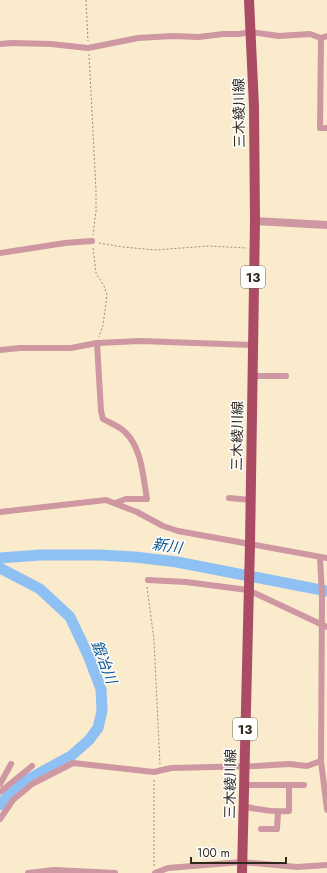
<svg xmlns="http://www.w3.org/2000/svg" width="327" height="873" font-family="Jost,'Noto Sans JP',sans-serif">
<rect width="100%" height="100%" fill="#f9ebcc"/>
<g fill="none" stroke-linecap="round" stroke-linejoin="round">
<!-- river -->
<g stroke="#8fc0f3" stroke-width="11">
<polyline points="0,558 40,555 100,555 135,557 177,562 327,591"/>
<polyline points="0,568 40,589 70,617 88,655 101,689 102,711 98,728 89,740 71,756 18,785 0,805"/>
</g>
<!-- path -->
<g stroke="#988e78" stroke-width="1" stroke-dasharray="2 2" stroke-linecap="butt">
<polyline points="86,0 88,41"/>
<polyline points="89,54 96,190 96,211 93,235"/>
<polyline points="99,243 123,247 155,250 209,246 247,248"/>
<polyline points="93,248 96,273 104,286 107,295 103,325 99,337"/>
<polyline points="147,587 154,640 160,765"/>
<polyline points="154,866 154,779"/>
</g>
<!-- minor -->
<g stroke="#ce97a1" stroke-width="6">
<polyline points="321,38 320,128 327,128"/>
<polyline points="0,44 12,43 51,44 88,48 138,38 173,36 199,37 223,34 239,34 251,32 279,36 310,34 321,38 327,36"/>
<polyline points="0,253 65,243 92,241"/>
<path d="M97,343L101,411L103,419C110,423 119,426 125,432C142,448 143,477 147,499H126L115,503"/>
<polyline points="0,350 20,348 71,348 97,343 140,341 252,345"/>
<polyline points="252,376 286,376"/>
<polyline points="229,498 251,500"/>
<polyline points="0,512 106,500 137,512 163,526 178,531 327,558"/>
<polyline points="320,557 322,596 321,761 327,810"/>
<polyline points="148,580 186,582 248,590 327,627"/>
<polyline points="0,784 11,764"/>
<polyline points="244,785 304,785"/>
<polyline points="0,792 32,766"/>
<path d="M243,806C258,810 273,812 289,811V785"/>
<polyline points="0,819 13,800 32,784 73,763 154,772 171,768 256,766 289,764 307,766 321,761"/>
<polyline points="261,829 277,829 278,812"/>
<polyline points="28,873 54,870 115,873"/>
<polyline points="155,873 168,868 242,862 297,867 327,865"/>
</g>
<!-- tertiary -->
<polyline stroke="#ce97a1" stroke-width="8" points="255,221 327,225"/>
<!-- primary -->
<polyline stroke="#ab4b64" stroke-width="10" points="242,873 250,544 255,221 254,107 249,0"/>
</g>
<g text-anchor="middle" stroke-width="3" stroke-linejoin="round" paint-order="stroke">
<!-- shield labels -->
<g fill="#fff" stroke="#6d6962" stroke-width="1">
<rect x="241" y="266" width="24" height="22" rx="3"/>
<rect x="233" y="718" width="24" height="22" rx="3"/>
</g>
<g font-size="13" font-weight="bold" fill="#2f291e">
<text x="253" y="282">13</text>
<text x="245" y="734">13</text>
</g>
<!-- street labels -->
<g font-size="14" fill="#2f291e" stroke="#fff">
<text transform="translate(239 113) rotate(-91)" y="5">三木綾川線</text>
<text transform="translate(237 436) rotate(-89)" y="5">三木綾川線</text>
<text transform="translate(230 784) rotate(-89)" y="5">三木綾川線</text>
</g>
<!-- water labels -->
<g font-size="15" font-style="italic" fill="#095490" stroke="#fff">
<text transform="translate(167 546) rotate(8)" y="5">新川</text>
<text transform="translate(104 662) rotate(69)" y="5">鍛冶川</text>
</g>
</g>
<!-- scale -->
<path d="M191 857v6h95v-6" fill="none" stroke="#2f291e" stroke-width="2"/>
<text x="197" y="857" font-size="12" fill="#2f291e" stroke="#ffffff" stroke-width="3" paint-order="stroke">100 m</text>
</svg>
